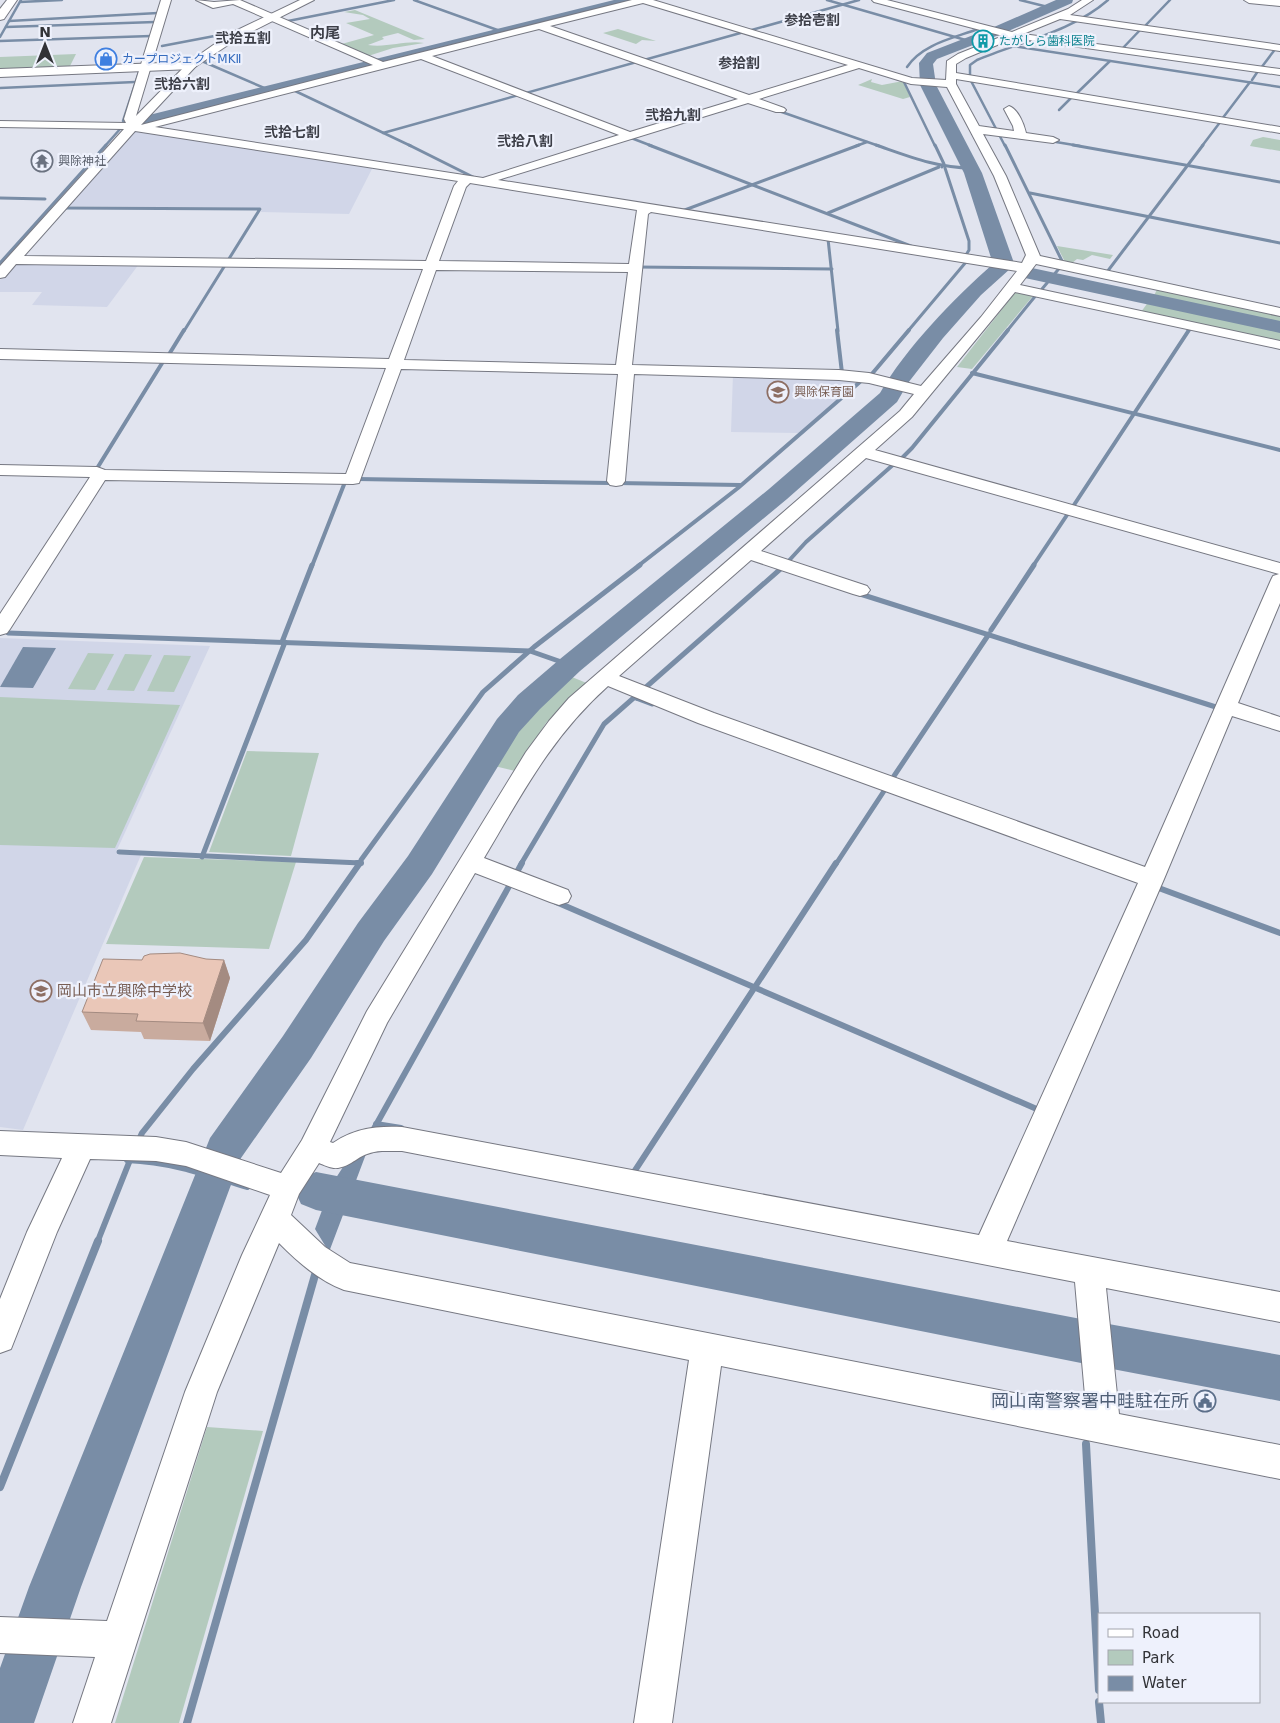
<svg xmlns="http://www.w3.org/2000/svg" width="1280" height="1723" font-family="'DejaVu Sans','Noto Sans JP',sans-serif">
<rect width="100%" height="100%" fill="#e1e4ef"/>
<!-- built -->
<g fill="#d1d6e8">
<polygon points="141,130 373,167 349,214 261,212 262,208 67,206 134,132"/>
<polygon points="17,261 139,264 107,307 32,305 42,292 0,292 0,280"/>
<polygon points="733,374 859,380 799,433 731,432"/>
<polygon points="0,638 210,646 117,850 118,855 141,855 23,1130 0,1127"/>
</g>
<!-- green -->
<g fill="#b3cabd">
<path d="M355,10L425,39L414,40L398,33L382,37L384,39L368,45C387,48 406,40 424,43L393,48L365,57L338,45L374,35L346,23L370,19L363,15L344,12Z"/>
<polygon points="618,29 656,41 642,40 636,44 603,33"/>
<polygon points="76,54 69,68 0,72 0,57"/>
<polygon points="872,79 871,82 882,85 903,81 910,97 903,99 858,85"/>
<polygon points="1263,137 1280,140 1280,151 1250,146 1253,140"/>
<polygon points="1057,246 1113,255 1110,259 1092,255 1083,260 1077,259 1072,263 1065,262"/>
<polygon points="1158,288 1280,314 1280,325 1153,297"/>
<polygon points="1017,290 1033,296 972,369 957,367"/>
<polygon points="1149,301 1280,329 1280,344 1141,312"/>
<polygon points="88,653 114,654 95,690 68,689"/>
<polygon points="125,654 152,655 134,691 107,690"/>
<polygon points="164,655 191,656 174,692 147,691"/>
<polygon points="567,675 589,684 546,723 515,771 490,765 519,722 534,704"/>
<polygon points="0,697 180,705 115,848 0,845"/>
<polygon points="247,751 319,753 291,856 209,852"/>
<polygon points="144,857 296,862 269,949 106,944"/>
<polygon points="207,1427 263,1431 179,1723 115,1723"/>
</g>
<!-- water -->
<g fill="#798da6">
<polygon points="23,647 56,648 33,688 0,687"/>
<polygon points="366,1154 329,1252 315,1229 324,1205 313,1197 317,1185 332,1184 343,1167"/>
</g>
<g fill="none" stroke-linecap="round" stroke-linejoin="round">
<!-- stream-far5 -->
<g stroke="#798da6" stroke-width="2.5">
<polyline points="414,0 503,32"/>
<polyline points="827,0 969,41"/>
<polyline points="1020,0 1052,8"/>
<polyline points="20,2 62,0"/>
<polyline points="9,21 158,13"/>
<polyline points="283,22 394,0"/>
<polyline points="6,27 155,22"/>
<polyline points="1144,27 1170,0"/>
<polyline points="748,31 859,0"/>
<polyline points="0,37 21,0"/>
<polyline points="0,41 151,36"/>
<polyline points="162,46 225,34"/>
<polyline points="1013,46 1280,87"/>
<polyline points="1121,50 1142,28"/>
<polyline points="204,62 269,90"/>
<path d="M907,67C922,44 954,38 978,29"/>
<polyline points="1261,68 1276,48"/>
<path d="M970,77V65L977,60C1020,42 1073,31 1108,0"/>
<polyline points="970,79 1005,146"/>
<polyline points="1252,80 1258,71"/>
<polyline points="904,82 935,146"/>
<polyline points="284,87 286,87"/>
<polyline points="0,88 135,82"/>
<polyline points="293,90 411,146"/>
<polyline points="1075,95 1110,61"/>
<polyline points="776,110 879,146"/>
<polyline points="1059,110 1073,96"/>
<polyline points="1222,119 1250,82"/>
<polyline points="123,121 140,69"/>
<polyline points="383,133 744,32"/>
<polyline points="626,136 652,146"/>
<polyline points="1056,142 1080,146"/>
<polyline points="105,146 121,128"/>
<polyline points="856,146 867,142"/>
<polyline points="1202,146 1221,121"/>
</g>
<!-- stream-far4 -->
<g stroke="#798da6" stroke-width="3">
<polyline points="409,145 473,177"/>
<polyline points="649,145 916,248"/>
<path d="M876,145C908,156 937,168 971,168"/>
<polyline points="935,145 944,164 942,167"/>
<polyline points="1005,145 1063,263"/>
<polyline points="1073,145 1280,182"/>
<polyline points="945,168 969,241 969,250 966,255"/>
<polyline points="1030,193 1280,243"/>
<polyline points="0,198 45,199"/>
<polyline points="66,208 260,209 184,331"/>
<polyline points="682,211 859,145"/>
<polyline points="828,213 939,167"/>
<polyline points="828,239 838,331"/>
<polyline points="0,263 106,145"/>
<polyline points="636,267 832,269"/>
<polyline points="1107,272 1203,145"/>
<polyline points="1042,289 1062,265"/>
<polyline points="908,331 966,262"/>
<polyline points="1007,331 1037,294"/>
<polyline points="1188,331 1191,327"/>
</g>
<!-- stream-far3 -->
<g stroke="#798da6" stroke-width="4">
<polyline points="837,330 842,373"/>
<polyline points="168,356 184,330"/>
<polyline points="972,373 1280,450"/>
<polyline points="871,375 909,330"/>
<polyline points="900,460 912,448 1008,330"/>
<polyline points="96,470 164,360"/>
<polyline points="357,479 610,483 610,478"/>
<polyline points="617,483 740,485"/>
<polyline points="1072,508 1189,330"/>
<polyline points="312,566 345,482"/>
<polyline points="638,566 738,488 861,381"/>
<polyline points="784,566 806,542 895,463"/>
<polyline points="1033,566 1069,512"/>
</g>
<!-- stream-far2 -->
<g stroke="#798da6" stroke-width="5">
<polyline points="857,593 1219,708"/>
<polyline points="991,630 1034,565"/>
<polyline points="8,633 530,651 570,665"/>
<polyline points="282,642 312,565"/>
<polyline points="636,698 652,704"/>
<polyline points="894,776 989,634"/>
<polyline points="119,852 361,863"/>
<polyline points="202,857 285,642"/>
<polyline points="360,864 361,860 483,692 534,647 640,565"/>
<polyline points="521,864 604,724 785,565"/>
<polyline points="836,864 886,788"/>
</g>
<!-- stream-far1 -->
<g stroke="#798da6" stroke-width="6">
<polyline points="357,863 361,863"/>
<polyline points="1156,887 1280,933"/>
<polyline points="556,902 1039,1110 1037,1114"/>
<polyline points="376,1124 401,1128"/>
<polyline points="371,1134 522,863"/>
<polyline points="138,1142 142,1133 193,1069 306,940 360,863"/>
<path d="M127,1160C172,1162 205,1174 247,1187"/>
<polyline points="634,1172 836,863"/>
<polyline points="97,1243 132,1155"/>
</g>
<!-- stream -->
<g stroke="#798da6" stroke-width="8">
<polyline points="1086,1444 1099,1690"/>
<polyline points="0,1487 98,1241"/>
<polyline points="1099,1702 1101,1723"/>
<polyline points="187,1723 317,1268"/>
</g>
<!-- river -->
<g fill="#798da6" fill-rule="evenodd">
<polygon points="614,0 636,0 635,3 143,126 137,124 135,121 137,118"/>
<path d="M1056,0H1073L1072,3L1004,33L937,59L933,64L936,85L982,173L1014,263L1011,268L981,295L943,338L908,383L897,402L787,499L580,671L540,709L519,732L432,874L384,941L311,1058L241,1158L81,1587L34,1723H0V1668L29,1587L210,1138L283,1036L358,923L408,856L497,719L518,695L560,659L769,489L880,393C905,349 955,297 993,264L964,173L920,85L919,63L927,53L994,27Z"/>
<polygon points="1032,268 1280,321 1280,333 1025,278 1022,274 1025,270"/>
<polygon points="316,1172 1081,1319 1280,1355 1280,1401 1081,1363 316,1210 301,1204 295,1191 301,1178"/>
</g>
<!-- minor casing -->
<g stroke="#767882" stroke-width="2">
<g id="minor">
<path d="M161,0H171L136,116L188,63L192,62L197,65L141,125L373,65L233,4L213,8L196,0L214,2L240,0L383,62L632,0H653L912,78L946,80L947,61L958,54L1003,36L874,2L872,0H887L1012,32L1068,9L1082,0H1093L1070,15L1280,45V51L1060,19L1023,34L1280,69V75L1014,38L966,58L956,64V73L1280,127V133L956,79V84L979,126L1014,131L1013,126L1004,109L1009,106C1018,109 1024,124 1026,133L1053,137L1059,140L1053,143L983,134L1006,176L1040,256L1280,308V316L1036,264L1020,285L1280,341V349L1015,292L912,417L875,450L1280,563V603L1238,703L1280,717V731L1232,716L1164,879L1007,1241L1280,1292V1322L1106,1288L1119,1414L1280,1445V1479L721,1366L672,1723H634L689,1360L344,1290C318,1280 298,1262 279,1243L217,1392L111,1723H73L95,1657L0,1653V1617L107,1621L185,1392L242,1255L270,1195L186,1166L156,1161L90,1159L57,1232L11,1349L0,1353V1299L27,1232L62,1158L0,1155V1131L156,1137L186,1142L281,1173L302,1140L367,1011L526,752L549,721L569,698L900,411L914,394L869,383L839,380L634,374L625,481L622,485L616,486L610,485L607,481L618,374L401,369L359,483L353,484L105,480L10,629L7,633L0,635V614L90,477L0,475V465L97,467L105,470L346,474L386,368L0,359V349L389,359L423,269L16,264L5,277L0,278V266L124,129L0,127V121L126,123L124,119ZM643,3L848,65L749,95L550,26ZM539,29L738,99L630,132L432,56ZM421,59L619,135L483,178L155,127ZM859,68L911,84L947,87L994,176L1026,255L1022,263L498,180L748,103L776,112H784L786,110L784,108L759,99ZM135,131L458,181L454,186L426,261L24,256ZM470,183L637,210L629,264L439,261L466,187ZM651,212L1017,271L981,317L921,386L869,373L839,370L632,365L648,214ZM436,270L628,272L616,365L404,360ZM866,458L1279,574L1273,576L1271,580L1145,867L714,713L619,676L751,560L853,594L860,596L867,594L870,590L867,586L761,551ZM608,686L698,723L1138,883L979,1235L402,1127C376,1126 355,1128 333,1143L330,1142L387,1023L475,873L550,902L559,905L568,902L571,896L568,890L484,858C522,794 551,737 608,686ZM382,1151H402L1075,1282L1086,1407L350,1263L325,1247L291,1215L299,1194L319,1163C324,1165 332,1169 338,1168C355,1165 359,1152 382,1151Z"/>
<polygon points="1244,0 1280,0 1280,6 1249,3"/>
</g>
</g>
<!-- major casing -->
<g stroke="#767882" stroke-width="2">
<g id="major">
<polygon points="7,0 17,0 4,19 0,20 0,9"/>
<polygon points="300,0 314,0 237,39 192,69 0,77 0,69 189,62 229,34"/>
</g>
</g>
<!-- minor -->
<use href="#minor" fill="#fff" fill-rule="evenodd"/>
<!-- major -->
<use href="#major" fill="#fff" fill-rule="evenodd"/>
</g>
<!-- wall -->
<polygon fill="#c9ab9e" points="206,959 224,960 230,978 210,1041 144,1039 141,1032 91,1030 82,1012 142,960"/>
<!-- shaded-wall -->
<polygon fill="#a48b81" points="224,960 230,978 210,1041 203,1023"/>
<!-- building -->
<polygon fill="#eac7b8" stroke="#a48b81" points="180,953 206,959 224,960 203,1023 136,1021 138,1014 82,1012 103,959 142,960 144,956 150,954"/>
<!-- icons -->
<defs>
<g id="building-ring" transform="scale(1.125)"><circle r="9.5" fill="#eef1fc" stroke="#0f9aa8" stroke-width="1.5"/><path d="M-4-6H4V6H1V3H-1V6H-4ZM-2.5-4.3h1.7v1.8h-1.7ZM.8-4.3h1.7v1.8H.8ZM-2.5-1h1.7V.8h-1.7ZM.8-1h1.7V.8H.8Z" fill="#0f9aa8"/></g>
<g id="shop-ring" transform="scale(1.125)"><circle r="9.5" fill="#eef1fc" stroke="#3f7fe0" stroke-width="1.5"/><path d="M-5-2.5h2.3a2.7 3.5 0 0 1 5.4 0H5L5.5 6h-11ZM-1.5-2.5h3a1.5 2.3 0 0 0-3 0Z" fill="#3f7fe0"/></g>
<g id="temple-ring" transform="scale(1.125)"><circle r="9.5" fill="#eef1fc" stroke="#6b7280" stroke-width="1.5"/><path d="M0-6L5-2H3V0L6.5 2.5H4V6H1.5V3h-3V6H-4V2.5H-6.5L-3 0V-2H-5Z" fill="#6b7280"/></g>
<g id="school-ring" transform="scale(1.125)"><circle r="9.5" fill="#eef1fc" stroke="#8d6e63" stroke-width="1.5"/><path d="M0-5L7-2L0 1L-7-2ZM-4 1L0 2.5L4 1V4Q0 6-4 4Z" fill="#8d6e63"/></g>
<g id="civic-ring" transform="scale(1.125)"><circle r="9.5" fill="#eef1fc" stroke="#5c6f8a" stroke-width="1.5"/><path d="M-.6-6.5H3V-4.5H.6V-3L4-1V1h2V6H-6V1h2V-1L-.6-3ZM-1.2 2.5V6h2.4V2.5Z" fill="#5c6f8a"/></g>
</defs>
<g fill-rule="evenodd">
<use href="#building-ring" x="983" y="41"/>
<use href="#shop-ring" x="106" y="59"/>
<use href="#temple-ring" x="42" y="161"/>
<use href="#school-ring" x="778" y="392"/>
<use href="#school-ring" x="41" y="991"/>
<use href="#civic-ring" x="1205" y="1401"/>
</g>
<g text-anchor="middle" stroke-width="4.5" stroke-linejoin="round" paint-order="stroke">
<!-- far-culture labels -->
<g font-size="12" fill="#0d838f" stroke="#eef1fc" text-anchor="start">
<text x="999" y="45">たがしら歯科医院</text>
</g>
<!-- far-shop labels -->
<g font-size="12" fill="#366cbe" stroke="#eef1fc" text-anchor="start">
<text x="122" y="63">カープロジェクトMKⅡ</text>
</g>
<!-- far-worship labels -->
<g font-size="12" fill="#5b616d" stroke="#eef1fc" text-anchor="start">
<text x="58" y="165">興除神社</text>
</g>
<!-- far-education labels -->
<g font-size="12" fill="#785e54" stroke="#eef1fc" text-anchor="start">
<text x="794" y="396">興除保育園</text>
</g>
<!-- far-neighbourhood labels -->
<g font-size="14" font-weight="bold" fill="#3d3f48" stroke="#eef1fc">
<text x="812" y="25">参拾壱割</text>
<text x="243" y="43">弐拾五割</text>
<text x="739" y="68">参拾割</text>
<text x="182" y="89">弐拾六割</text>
<text x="673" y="120">弐拾九割</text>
<text x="292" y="137">弐拾七割</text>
<text x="525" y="146">弐拾八割</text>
</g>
<!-- far-quarter labels -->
<g font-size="15" font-weight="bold" fill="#3d3f48" stroke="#eef1fc">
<text x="325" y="38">内尾</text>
</g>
<!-- education labels -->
<g font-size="15" fill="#785e54" stroke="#eef1fc" text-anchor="start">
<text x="57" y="996">岡山市立興除中学校</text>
</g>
<!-- near-service labels -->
<g font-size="18" fill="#4e5e75" stroke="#eef1fc" text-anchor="end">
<text x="1189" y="1407">岡山南警察署中畦駐在所</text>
</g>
</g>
<!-- legend -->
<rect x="1098" y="1613" width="162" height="90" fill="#eef1fc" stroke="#a3a5ad"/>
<rect x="1108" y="1629" width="25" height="8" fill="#ffffff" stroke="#a3a5ad"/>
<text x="1142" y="1638" font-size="15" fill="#323337">Road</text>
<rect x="1108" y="1650" width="25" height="15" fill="#b3cabd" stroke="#a3a5ad"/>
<text x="1142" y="1663" font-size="15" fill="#323337">Park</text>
<rect x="1108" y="1676" width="25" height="15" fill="#798da6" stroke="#a3a5ad"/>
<text x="1142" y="1688" font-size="15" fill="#323337">Water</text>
<!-- north arrow -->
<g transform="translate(45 45)" stroke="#eef1fc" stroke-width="4" paint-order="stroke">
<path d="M0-4L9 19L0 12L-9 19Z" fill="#323337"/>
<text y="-8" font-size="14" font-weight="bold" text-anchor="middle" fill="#323337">N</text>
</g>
</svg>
